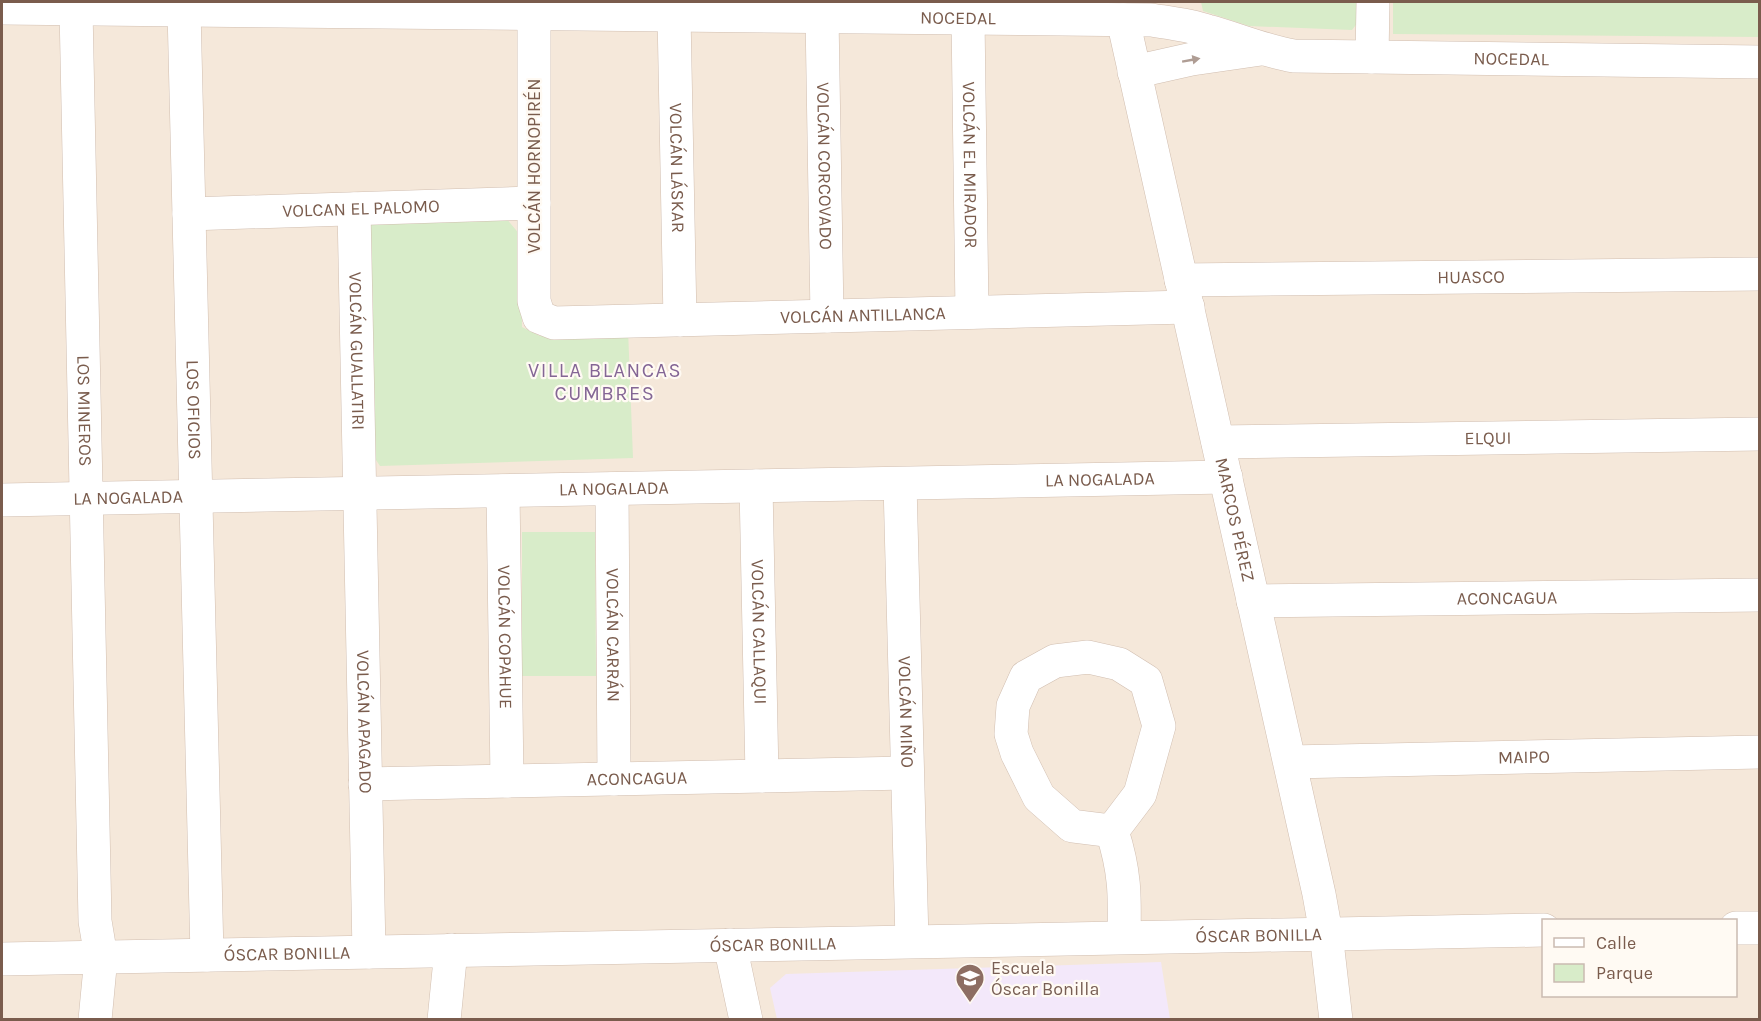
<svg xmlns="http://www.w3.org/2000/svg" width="1761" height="1021" font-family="Karla,sans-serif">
<rect width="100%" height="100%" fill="#fdf6ec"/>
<!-- residential -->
<path fill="#f5e8da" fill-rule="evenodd" d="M2,2H1759V1019L2,1020ZM1544,920H1736V996H1544Z"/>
<!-- education -->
<polygon fill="#f3e8fa" points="1161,962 1170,1019 777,1019 770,988 786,974"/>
<!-- green -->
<g fill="#d8ecc9">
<polygon points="1201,2 1362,2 1362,17 1352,30 1249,26 1203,11"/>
<polygon points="1393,2 1759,2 1759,37 1393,34"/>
<polygon points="506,218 521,236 522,327 540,336 628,329 633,458 380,466 372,454 367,223"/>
<polygon points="522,532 595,532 596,676 522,676"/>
</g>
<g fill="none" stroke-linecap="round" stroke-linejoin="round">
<!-- minor casing -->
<g stroke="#d1beb0" stroke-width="34">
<g id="minor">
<path id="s1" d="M76,9L95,921L101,957"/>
<path id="s2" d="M184,10L207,955"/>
<path id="s3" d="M534,13V301L539,317L554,323L1188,307"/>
<path id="s4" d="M674,15L680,320"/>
<path id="s5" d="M822,16L827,316"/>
<path id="s6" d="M968,18L972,312"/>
<path id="s7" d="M1123,20L1319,894L1326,933L1336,1020"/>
<polyline points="1372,57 1373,2"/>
<polyline points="1134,72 1192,59 1261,49"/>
<path id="s8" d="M354,209L369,952"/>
<path id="s9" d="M189,214L534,203"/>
<path id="s10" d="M1181,280L1760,274"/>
<path id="s11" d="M1218,442L1760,434"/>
<path id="s12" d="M900,484L912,941"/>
<path id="s13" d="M756,486L762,776"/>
<path id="s14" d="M612,489L614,779"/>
<path id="s15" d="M503,491L507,781"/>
<path id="s16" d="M2,500L1226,477"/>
<path id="s17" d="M1253,601L1760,595"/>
<polygon points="1088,657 1119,664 1146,681 1159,726 1140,794 1112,831 1072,826 1039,797 1017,753 1011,734 1013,706 1026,677 1055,661"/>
<path id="s18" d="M1290,762L1760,752"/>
<path id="s19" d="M365,784L907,773"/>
<path d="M1112,831C1125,871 1125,895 1124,937"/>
<polyline points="730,945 746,1020"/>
<polyline points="444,1020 451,950"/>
</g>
</g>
<!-- tertiary casing -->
<g stroke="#d1beb0" stroke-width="34">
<g id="tertiary">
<path id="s20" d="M2,8L1151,20C1170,23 1189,25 1207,31C1237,39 1264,51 1294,56L1760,62"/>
<polyline points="1736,928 1760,928"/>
<path id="s21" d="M2,959L1544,930"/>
<polyline points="95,1020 101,957"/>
</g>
</g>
<!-- minor -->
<use href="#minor" stroke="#fff" stroke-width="33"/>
<!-- tertiary -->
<use href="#tertiary" stroke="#fff" stroke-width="33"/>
</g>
<!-- one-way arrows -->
<defs><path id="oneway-solid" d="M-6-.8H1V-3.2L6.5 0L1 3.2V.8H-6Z" transform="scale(1.5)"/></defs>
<use fill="#af9d94" href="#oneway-solid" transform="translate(1191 60) rotate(-10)"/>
<!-- icons -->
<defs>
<g id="school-pin" transform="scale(1.5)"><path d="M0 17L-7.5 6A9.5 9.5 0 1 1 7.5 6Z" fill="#8d6e63" stroke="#fffaf3"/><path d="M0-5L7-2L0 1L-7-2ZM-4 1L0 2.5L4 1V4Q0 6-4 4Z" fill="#fff"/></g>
</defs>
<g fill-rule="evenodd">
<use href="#school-pin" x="970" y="978"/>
</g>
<g text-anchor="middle" stroke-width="4.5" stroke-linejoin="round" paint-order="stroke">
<!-- street labels -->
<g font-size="18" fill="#7a5c4d" stroke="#fffaf3">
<text dy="6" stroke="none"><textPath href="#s20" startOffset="956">NOCEDAL</textPath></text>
<text dy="6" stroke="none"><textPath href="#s20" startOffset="1514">NOCEDAL</textPath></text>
<text dy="6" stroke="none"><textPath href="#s6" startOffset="147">VOLCÁN EL MIRADOR</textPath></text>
<text transform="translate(534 166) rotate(-90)" y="6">VOLCÁN HORNOPIRÉN</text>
<text dy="6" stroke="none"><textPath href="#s5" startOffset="150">VOLCÁN CORCOVADO</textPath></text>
<text dy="6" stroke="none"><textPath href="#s4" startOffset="153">VOLCÁN LÁSKAR</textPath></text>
<text dy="6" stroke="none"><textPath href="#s9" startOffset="172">VOLCAN EL PALOMO</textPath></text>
<text dy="6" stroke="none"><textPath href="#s10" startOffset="290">HUASCO</textPath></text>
<text dy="6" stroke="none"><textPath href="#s3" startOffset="630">VOLCÁN ANTILLANCA</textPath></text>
<text dy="6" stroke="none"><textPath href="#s8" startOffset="142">VOLCÁN GUALLATIRI</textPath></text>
<text dy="6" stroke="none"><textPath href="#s2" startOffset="400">LOS OFICIOS</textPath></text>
<text dy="6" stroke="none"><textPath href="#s1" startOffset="402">LOS MINEROS</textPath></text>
<text dy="6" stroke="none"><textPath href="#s11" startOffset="270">ELQUI</textPath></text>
<text dy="6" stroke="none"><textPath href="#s16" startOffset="1098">LA NOGALADA</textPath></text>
<text dy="6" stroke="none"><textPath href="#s16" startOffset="612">LA NOGALADA</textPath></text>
<text dy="6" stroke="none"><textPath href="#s16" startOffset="126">LA NOGALADA</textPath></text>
<text dy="6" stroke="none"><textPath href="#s7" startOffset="512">MARCOS PÉREZ</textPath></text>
<text dy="6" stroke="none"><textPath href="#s17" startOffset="254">ACONCAGUA</textPath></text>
<text dy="6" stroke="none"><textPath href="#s13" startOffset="146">VOLCÁN CALLAQUI</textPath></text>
<text dy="6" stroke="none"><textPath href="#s14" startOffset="146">VOLCÁN CARRÁN</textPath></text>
<text dy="6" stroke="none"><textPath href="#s15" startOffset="146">VOLCÁN COPAHUE</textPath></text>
<text dy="6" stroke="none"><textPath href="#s12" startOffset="228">VOLCÁN MIÑO</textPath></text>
<text dy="6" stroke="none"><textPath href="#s8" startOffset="513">VOLCÁN APAGADO</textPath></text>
<text dy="6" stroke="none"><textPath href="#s18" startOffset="234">MAIPO</textPath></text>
<text dy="6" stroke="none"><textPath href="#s19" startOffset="272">ACONCAGUA</textPath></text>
<text dy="6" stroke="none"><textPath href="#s21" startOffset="1257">ÓSCAR BONILLA</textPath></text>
<text dy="6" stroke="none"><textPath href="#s21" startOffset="771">ÓSCAR BONILLA</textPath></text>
<text dy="6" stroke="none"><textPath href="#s21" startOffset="285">ÓSCAR BONILLA</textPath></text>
</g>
<!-- education labels -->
<g font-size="18" fill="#785e54" stroke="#fffaf3" text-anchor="start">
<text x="991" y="974">Escuela<tspan x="991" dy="21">Óscar Bonilla</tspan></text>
</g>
<!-- neighbourhood labels -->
<g font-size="20" letter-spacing="1.5" fill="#846695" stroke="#fffaf3">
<text x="605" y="377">VILLA BLANCAS<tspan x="605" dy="23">CUMBRES</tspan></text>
</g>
</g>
<!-- border -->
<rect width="1761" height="1021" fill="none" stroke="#7a5c4d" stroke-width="6"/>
<!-- legend -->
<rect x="1542" y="919" width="195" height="78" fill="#fffaf3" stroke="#cabbb1" stroke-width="1.5"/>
<rect x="1554" y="938" width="30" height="9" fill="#ffffff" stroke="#cabbb1" stroke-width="1.5"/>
<text x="1596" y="949" font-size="18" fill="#7a5c4d">Calle</text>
<rect x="1554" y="964" width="30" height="18" fill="#d8ecc9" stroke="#cabbb1" stroke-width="1.5"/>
<text x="1596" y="979" font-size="18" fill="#7a5c4d">Parque</text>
</svg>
